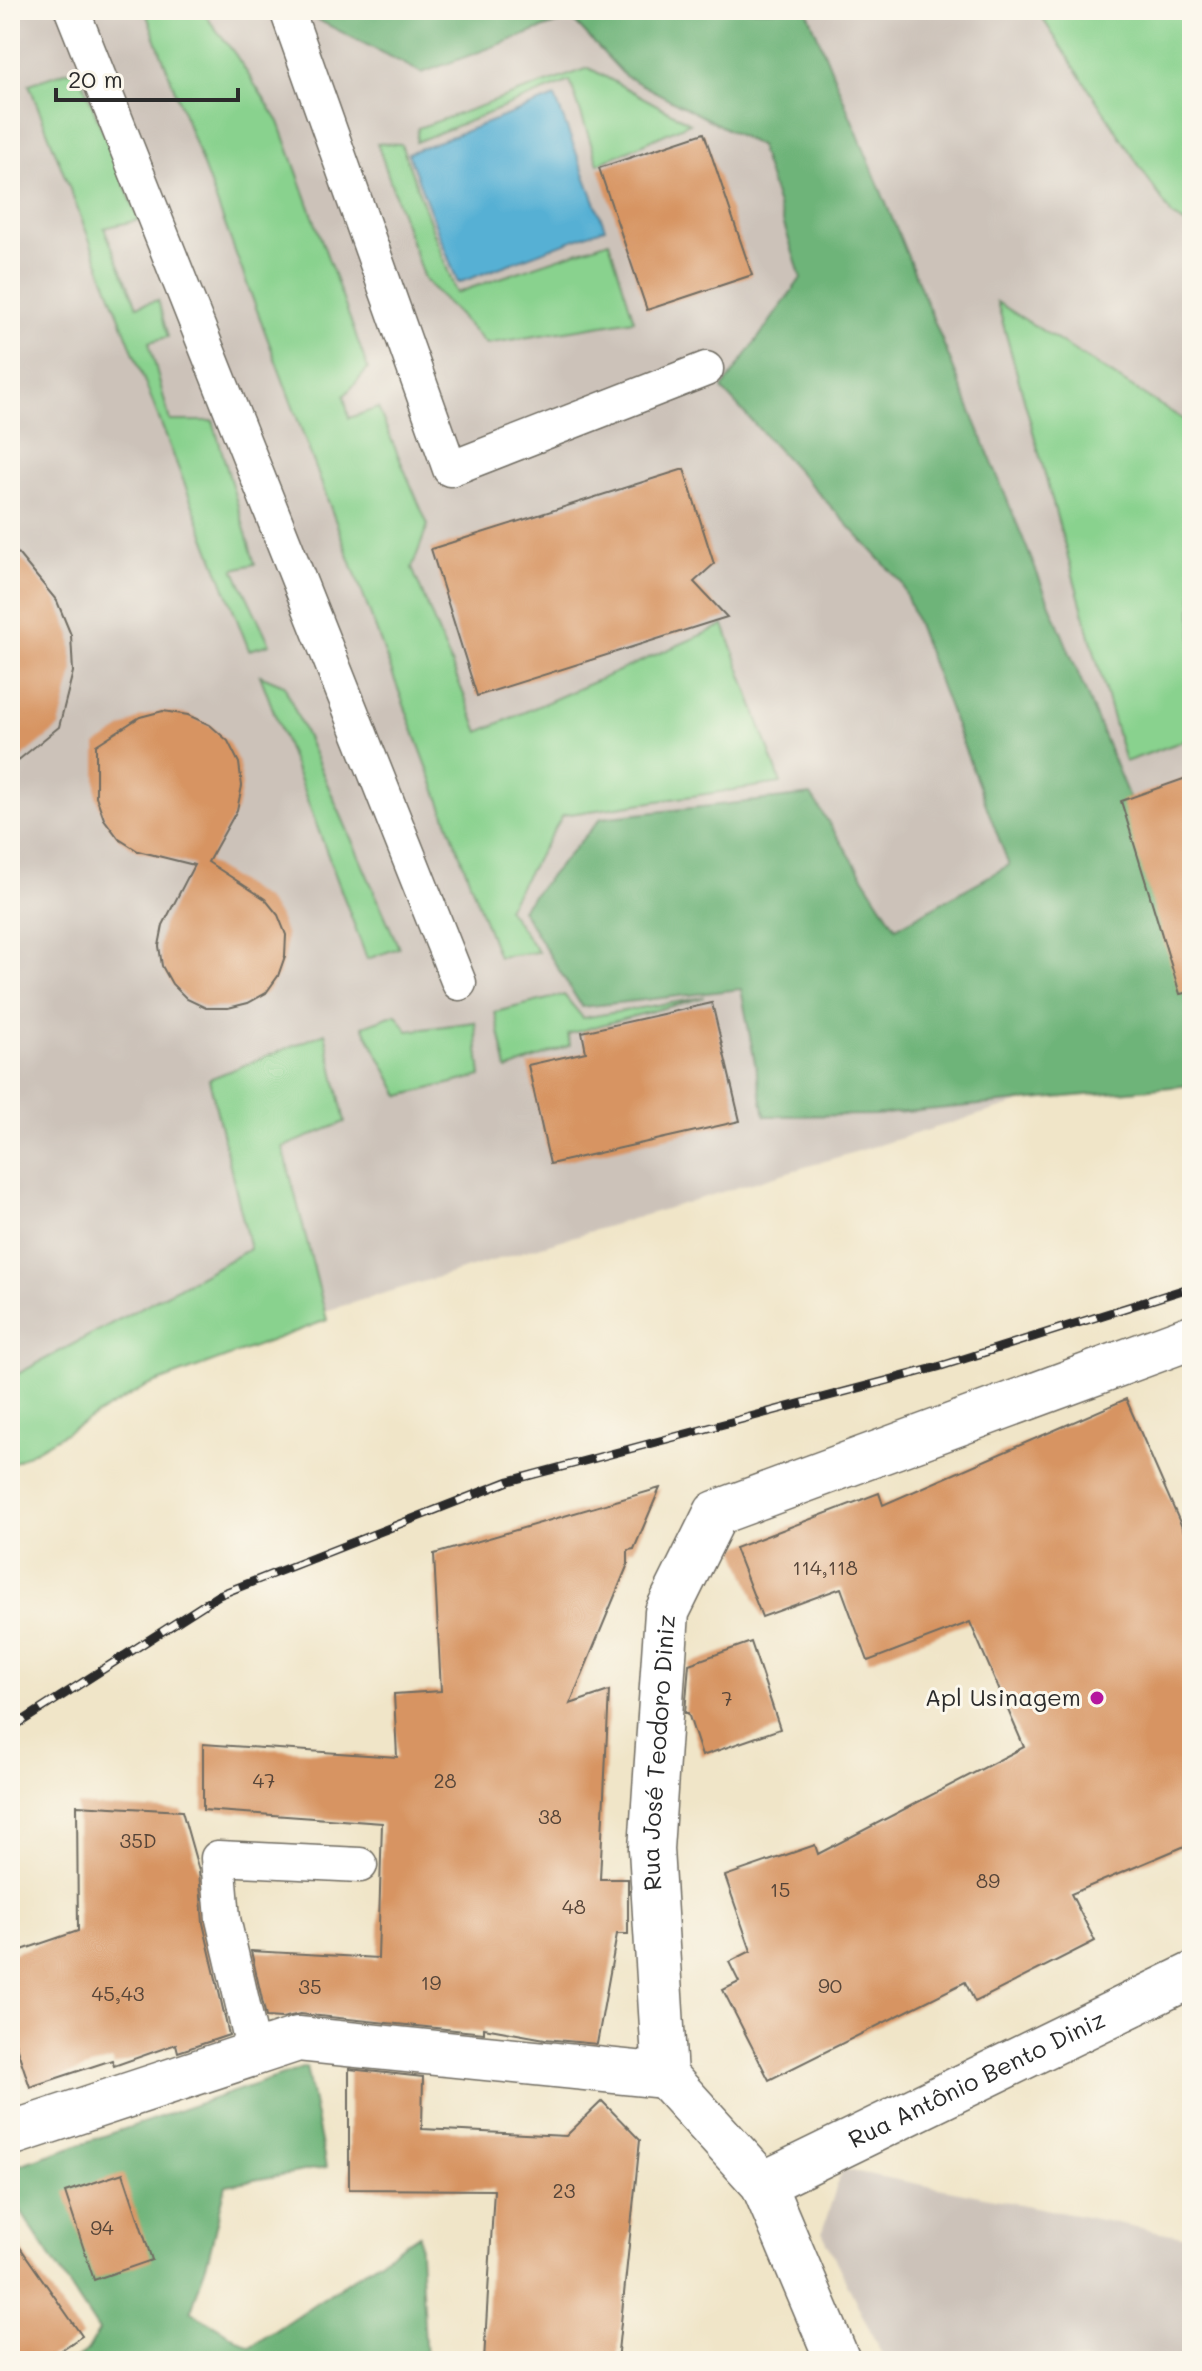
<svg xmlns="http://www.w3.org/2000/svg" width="1202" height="2371" font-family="Mali,sans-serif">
<rect width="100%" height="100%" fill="#fbf7ec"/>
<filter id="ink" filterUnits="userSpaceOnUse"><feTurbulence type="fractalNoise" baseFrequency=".0125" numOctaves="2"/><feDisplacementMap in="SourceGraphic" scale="16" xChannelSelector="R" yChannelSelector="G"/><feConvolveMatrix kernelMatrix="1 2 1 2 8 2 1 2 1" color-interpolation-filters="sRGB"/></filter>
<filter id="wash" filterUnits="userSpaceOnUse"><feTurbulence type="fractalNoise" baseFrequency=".006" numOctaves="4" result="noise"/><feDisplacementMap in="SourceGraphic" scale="32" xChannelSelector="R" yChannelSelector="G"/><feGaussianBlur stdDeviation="1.8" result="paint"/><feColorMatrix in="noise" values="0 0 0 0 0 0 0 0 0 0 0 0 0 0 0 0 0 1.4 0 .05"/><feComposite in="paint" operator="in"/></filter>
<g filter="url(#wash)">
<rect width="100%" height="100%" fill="#f0e5c8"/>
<!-- industrial -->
<g fill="#ccc2b9">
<polygon points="10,10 1192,10 1192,1051 135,1368 10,1431"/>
<polygon points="842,2169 1192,2238 1192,2361 885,2361 822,2232"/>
</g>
<!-- green -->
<g fill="#89d28e" stroke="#5a7e5c" stroke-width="2">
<polygon points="145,10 201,10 235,54 279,122 368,369 344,396 349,418 378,408 428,525 412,568 479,732 724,625 781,783 563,815 507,908 538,952 498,957"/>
<polygon points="1037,10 1192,10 1192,227 1173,217"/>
<polygon points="77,68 139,220 104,228 137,306 158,300 168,337 149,342 170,421 213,421 255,564 234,569 270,644 249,650 29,84"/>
<polygon points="589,68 690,123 598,164 570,81 416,142 418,128"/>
<polygon points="377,143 401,144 456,293 609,241 634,320 486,344 424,279"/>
<polygon points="997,302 1192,425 1192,738 1125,762"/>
<polygon points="260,675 284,685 399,948 367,959"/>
<polygon points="564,995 583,1018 704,997 568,1034 570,1045 507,1070 495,1012"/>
<polygon points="396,1014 408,1031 475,1022 481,1076 400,1096 363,1026"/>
<polygon points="325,1033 345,1122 283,1147 327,1320 145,1387 10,1465 10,1378 250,1249 209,1079"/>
</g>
<!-- forest -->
<g fill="#6eb479" stroke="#4c7052" stroke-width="2">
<polygon points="302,10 807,10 1192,952 1192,1085 874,1115 765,1116 741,989 582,1007 521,909 601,818 811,795 896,928 1009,865 901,582 722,389 801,278 759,146 625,76 571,18 422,73 310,16"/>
<polygon points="306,2067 326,2167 226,2185 209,2255 191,2311 250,2347 419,2234 426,2361 73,2361 88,2350 99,2331 10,2195 10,2168"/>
</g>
<!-- water -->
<polygon fill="#56b0d4" stroke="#406e80" stroke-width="2" points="555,97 605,228 458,283 408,153"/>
<g id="blocks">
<!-- building -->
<g fill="#d79462">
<polygon points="704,133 752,275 647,310 599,168"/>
<polygon points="684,469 714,564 694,582 727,617 477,696 431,549"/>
<polygon points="10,544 57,601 71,635 73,672 59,727 10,767"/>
<polygon points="163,711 188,715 210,725 228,741 239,763 242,786 237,810 208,862 265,899 278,915 286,935 285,956 278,976 266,993 248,1003 228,1008 206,1008 187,999 172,984 162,966 159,946 163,925 194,865 138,851 119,839 104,819 96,796 96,745 140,717"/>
<polygon points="1192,776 1192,992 1180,994 1121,801"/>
<polygon points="712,1003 740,1121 550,1164 528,1065 586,1052 582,1032"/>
<polygon points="1126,1399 1192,1550 1192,1843 1071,1894 1095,1941 975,2002 965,1982 769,2080 723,1990 739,1982 729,1962 751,1951 725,1876 815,1845 818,1854 1024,1747 970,1622 868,1661 841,1588 762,1617 735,1548 879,1493 883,1505"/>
<polygon points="660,1488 634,1549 628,1550 628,1564 570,1704 609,1691 600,1879 628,1879 628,1934 617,1934 597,2044 545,2039 484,2028 484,2033 300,2014 282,2018 266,2017 251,1951 378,1958 382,1823 203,1810 203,1744 397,1757 394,1694 441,1691 434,1554"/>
<polygon points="751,1642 780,1729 702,1756 688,1713 685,1713 689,1664"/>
<polygon points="77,1805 182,1811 199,1871 203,1923 229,2035 178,2052 176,2044 114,2066 112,2060 30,2087 10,2028 10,1954 78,1931"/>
<polygon points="349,2069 423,2077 422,2129 566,2136 602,2101 640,2140 617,2361 484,2361 494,2190 349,2189"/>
<polygon points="123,2173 152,2260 94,2280 65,2192"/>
<polygon points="10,2233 82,2336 45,2361 10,2361"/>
</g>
</g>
</g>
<g filter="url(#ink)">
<use href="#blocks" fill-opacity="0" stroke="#706c62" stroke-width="2"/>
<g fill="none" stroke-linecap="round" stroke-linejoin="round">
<!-- lane casing -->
<g stroke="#706c62" stroke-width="37">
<g id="lane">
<polyline points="72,10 459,983"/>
<polyline points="287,10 450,469 706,369"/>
<polyline points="254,2053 223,1919 218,1858 360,1865"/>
</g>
</g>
<!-- street casing -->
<g stroke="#706c62" stroke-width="47">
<g id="street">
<polyline points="10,2134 298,2039 665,2076"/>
<path id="s1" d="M763,2184L1192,1975"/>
<path id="s2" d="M838,2361L763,2184L665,2076L651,1849L667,1612L716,1513L1192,1337"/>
</g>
</g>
<!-- lane -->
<use href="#lane" stroke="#fff" stroke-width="34"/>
<!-- street -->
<use href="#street" stroke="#fff" stroke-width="44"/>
<!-- rail casing -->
<g stroke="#2b2b2b" stroke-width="9">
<polyline id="rail" points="10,1729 219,1595 509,1481 938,1367 1192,1287"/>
</g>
<!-- rail -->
<use href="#rail" stroke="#fbf7ec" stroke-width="6" stroke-dasharray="18" stroke-linecap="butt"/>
</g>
</g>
<!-- markers -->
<circle fill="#b5179e" stroke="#fbf7ec" stroke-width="3" cx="1097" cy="1698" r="8"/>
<g text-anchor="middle" stroke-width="6" stroke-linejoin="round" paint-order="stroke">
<!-- number labels -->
<g font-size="20" fill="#564539">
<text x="825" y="1575">114,118</text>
<text x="727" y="1706">7</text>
<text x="264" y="1788">47</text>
<text x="445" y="1788">28</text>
<text x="550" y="1824">38</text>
<text x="138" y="1848">35D</text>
<text x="988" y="1888">89</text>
<text x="780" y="1897">15</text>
<text x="574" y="1914">48</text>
<text x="431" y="1990">19</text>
<text x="830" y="1993">90</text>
<text x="310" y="1994">35</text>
<text x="118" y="2001">45,43</text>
<text x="564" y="2198">23</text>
<text x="102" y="2235">94</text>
</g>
<!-- poi labels -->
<g font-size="24" fill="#2b2b2b" stroke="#fbf7ec" text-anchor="end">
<text x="1081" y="1706">Apl Usinagem</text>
</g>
<!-- street labels -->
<g font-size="24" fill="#2b2b2b" stroke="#fbf7ec">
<text dy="8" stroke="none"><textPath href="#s2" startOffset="662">Rua José Teodoro Diniz</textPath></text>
<text dy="8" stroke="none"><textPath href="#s1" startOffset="238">Rua Antônio Bento Diniz</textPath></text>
</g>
</g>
<!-- margin -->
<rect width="1202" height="2371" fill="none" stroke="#fbf7ec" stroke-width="40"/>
<!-- scale -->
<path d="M56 88v12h182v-12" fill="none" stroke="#2b2b2b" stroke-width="4"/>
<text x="68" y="88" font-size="24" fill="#2b2b2b" stroke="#fbf7ec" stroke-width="6" paint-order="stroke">20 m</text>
</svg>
